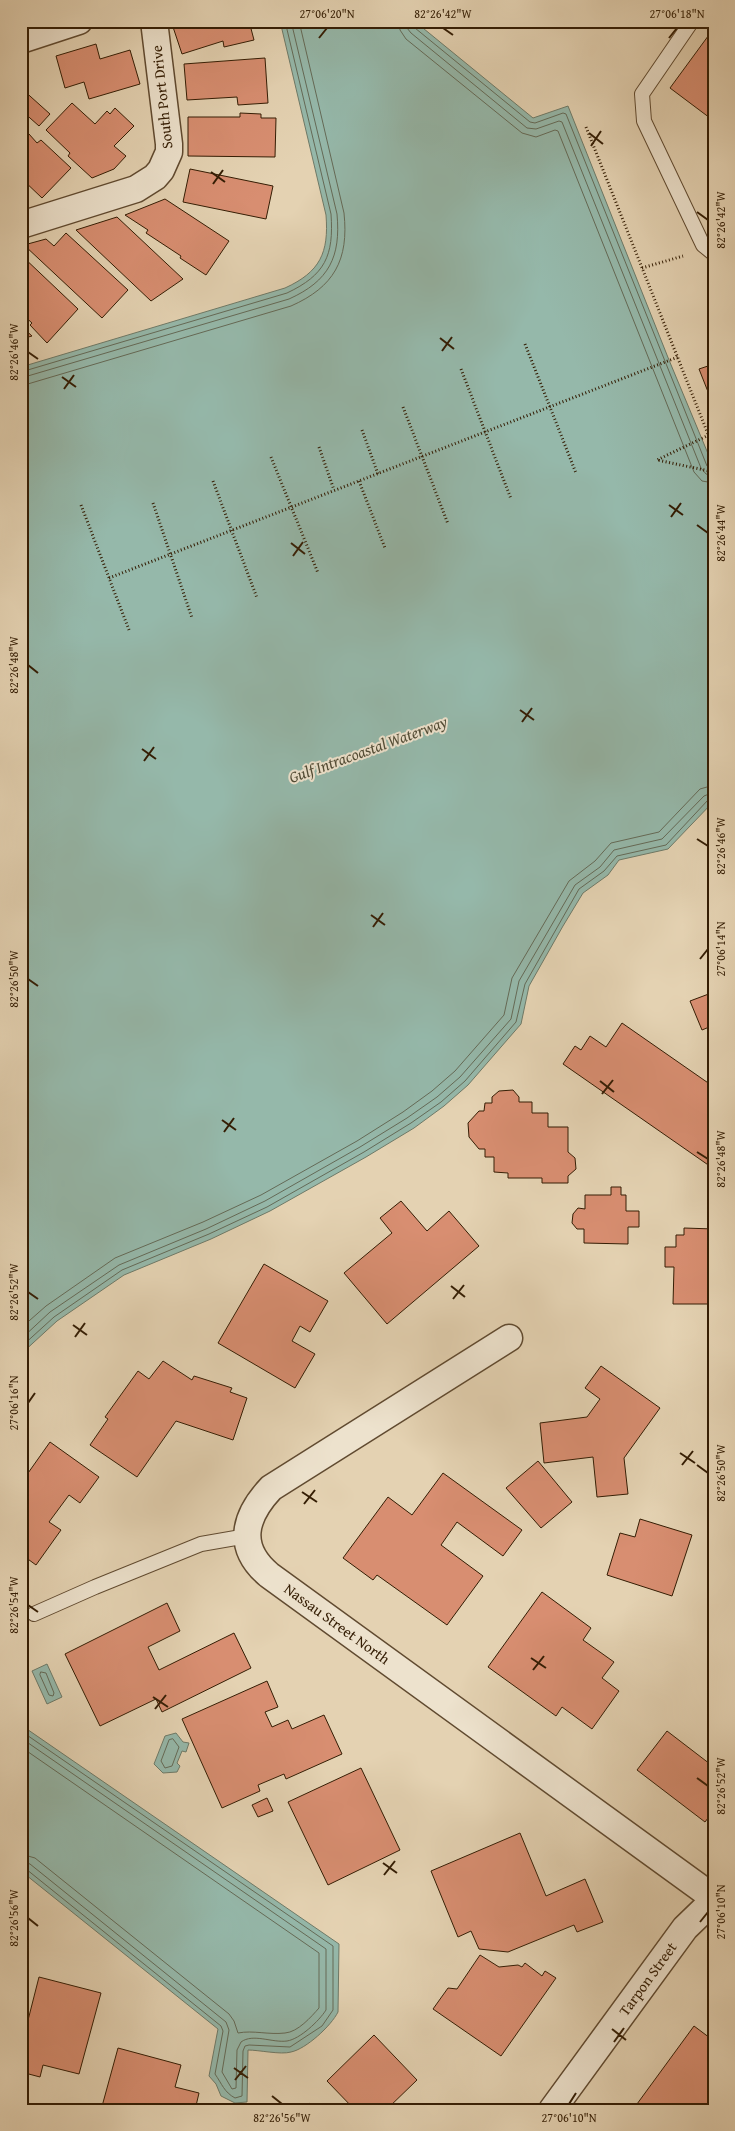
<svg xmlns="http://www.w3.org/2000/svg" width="735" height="2131" font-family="'Gentium Book Plus',serif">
<rect width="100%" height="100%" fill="#e4d2b2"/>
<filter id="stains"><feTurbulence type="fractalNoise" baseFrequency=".004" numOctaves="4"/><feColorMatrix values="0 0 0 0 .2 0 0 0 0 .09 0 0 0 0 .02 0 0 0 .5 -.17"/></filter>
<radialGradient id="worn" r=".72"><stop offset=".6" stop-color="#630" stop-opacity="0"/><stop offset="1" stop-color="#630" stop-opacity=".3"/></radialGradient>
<!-- water -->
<g fill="#95b8aa" stroke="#6e7a68">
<path d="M280,21H419L418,24L533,118L568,106L669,360L714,468V801L668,849L619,860L608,875L583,893L563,926L529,986L521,1024L468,1085L444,1106L414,1128L366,1157L270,1211L211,1239L124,1275L57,1321L21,1354V367L285,288C320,272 329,253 326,215Z"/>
<polygon points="47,1664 62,1697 47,1704 32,1671"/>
<path d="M21,1725L339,1944L338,2012C331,2026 306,2049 291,2052C281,2055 259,2050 248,2050L247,2102L235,2103L221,2096L216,2084L209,2076L218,2029L21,1871Z"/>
<polygon points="176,1733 183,1742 189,1743 186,1752 182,1751 177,1763 180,1766 177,1772 163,1773 154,1764 165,1736"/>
</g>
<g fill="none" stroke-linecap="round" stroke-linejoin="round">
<!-- shore -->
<g stroke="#646a57" stroke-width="1">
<polyline points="399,21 400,30 406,39 522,133 536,137 555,130 558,131 694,472 702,481 714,483"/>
<polyline points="407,21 407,28 411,33 527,128 536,129 559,121 562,122 701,468 706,474 714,476"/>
<polyline points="413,21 415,28 530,122 535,123 563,113 566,114 707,466 714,470"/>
<path d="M21,372L287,293C325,275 334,256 331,214L285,21"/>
<path d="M21,378L289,299C329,281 341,257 337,214L291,21"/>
<path d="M21,386L291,306C334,287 349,260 344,213L299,21"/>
<polyline points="21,1328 46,1306 115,1258 203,1222 261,1195 357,1141 403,1112 432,1091 455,1071 504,1015 512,978 569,881 595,861 611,843 659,832 700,789 714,785"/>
<polyline points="21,1339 50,1312 119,1265 206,1229 265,1201 360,1147 407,1118 437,1097 460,1077 511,1019 519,981 575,885 600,867 614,850 662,839 704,796 714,792"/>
<polyline points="21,1347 54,1317 122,1270 209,1234 267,1207 364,1152 411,1123 441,1102 465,1081 516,1022 525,984 579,889 604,871 617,856 666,845 708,800 714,798"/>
<polygon points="41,1672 46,1673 54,1693 53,1696 49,1695 40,1675"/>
<path d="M21,1731L333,1946V2010L322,2026L290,2047L249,2045L245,2046L243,2051L242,2096L235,2098C224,2092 222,2084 215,2074L223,2031L221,2026L26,1869L21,1868"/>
<path d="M21,1738L326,1949V2010C319,2021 300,2039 287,2041C272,2043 253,2033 241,2042L237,2050L236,2088L232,2089L222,2072L229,2030L226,2022L30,1864L21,1861"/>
<polygon points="173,1739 179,1747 172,1766 165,1768 161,1761 169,1740"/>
<path d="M21,1747L319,1953V2008C311,2017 298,2032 285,2033C269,2035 253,2030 238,2033L234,2021L229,2014L35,1858L21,1854"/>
</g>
</g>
<!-- building -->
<g fill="#d88e71" stroke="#341d04">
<polygon points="171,21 249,21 254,40 224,47 223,41 182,54"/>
<polygon points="714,28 714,121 670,88"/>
<polygon points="96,44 100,59 130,50 140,84 89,99 84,82 65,88 56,56"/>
<polygon points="265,58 268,103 238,105 237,97 187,100 184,64"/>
<polygon points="21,88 50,114 39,126 21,110"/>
<polygon points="72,103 95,124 107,111 110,114 115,108 134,126 114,146 126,156 114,169 92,178 68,156 70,153 46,130"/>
<polygon points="240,113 261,114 261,118 276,118 275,157 188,156 188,117 240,117"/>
<polygon points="29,134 37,143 41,140 71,168 42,198 21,178 21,142"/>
<polygon points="190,169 273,186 266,219 183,202"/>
<polygon points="165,199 229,241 206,275 180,258 181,256 146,233 148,230 125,215"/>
<polygon points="117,217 183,279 151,301 76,230"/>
<polygon points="66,233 128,290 102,318 24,245 46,239 54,246"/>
<polygon points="21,255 78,309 47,343 30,325 32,323 21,313"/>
<polygon points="21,326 32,336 21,339"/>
<polygon points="714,364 714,407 699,369"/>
<polygon points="714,992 714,1025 702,1030 690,1001"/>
<polygon points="622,1023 714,1087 714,1169 563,1064 575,1046 581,1050 590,1036 606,1047"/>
<polygon points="513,1090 519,1097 519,1102 532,1102 532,1113 548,1113 548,1127 568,1127 568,1152 575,1158 576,1169 568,1176 568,1183 542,1183 542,1178 508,1178 508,1173 494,1172 494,1157 485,1157 485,1149 479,1149 469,1137 468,1123 479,1111 484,1111 485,1103 492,1103 492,1097 499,1091"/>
<polygon points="611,1187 621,1187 621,1195 626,1195 626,1211 639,1211 639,1227 628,1227 628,1244 584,1243 584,1229 577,1229 572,1223 573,1214 578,1208 585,1209 585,1195 611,1195"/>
<polygon points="401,1201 427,1231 449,1211 479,1246 387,1324 344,1273 392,1233 380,1218"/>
<polygon points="684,1228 714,1229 714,1304 673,1304 674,1267 665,1267 665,1247 676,1247 676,1235 684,1235"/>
<polygon points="264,1264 328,1301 310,1332 300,1326 292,1341 315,1354 295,1388 218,1343"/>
<polygon points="163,1361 192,1380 194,1376 232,1388 230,1392 247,1398 233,1440 176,1421 137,1477 90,1445 108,1419 105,1417 138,1371 149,1379"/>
<polygon points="601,1366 660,1408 624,1458 628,1494 597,1497 593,1457 544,1463 540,1423 587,1417 600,1399 585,1388"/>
<polygon points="50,1442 99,1477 80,1503 69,1495 49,1522 61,1530 36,1565 21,1554 21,1483"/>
<polygon points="538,1461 572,1502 541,1528 506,1488"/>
<polygon points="443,1473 522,1530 503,1556 457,1522 441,1545 483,1576 447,1625 377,1575 373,1580 343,1558 388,1497 412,1515"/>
<polygon points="640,1519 692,1535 672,1596 607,1575 620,1533 635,1537"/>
<polygon points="542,1592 591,1628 583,1640 614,1662 602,1678 619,1691 592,1729 562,1707 556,1716 488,1667"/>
<polygon points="167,1603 180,1631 148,1647 159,1670 234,1633 251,1668 162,1712 156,1699 100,1726 65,1654"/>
<polygon points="267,1681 278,1707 265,1712 272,1727 288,1720 292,1729 324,1715 342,1754 286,1779 284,1774 258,1785 260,1791 222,1808 182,1719"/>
<polygon points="667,1731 710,1764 714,1759 714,1810 705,1822 637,1770"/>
<polygon points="361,1768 400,1850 328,1885 288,1802"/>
<polygon points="267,1798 273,1811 258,1817 252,1805"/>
<polygon points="520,1833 546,1896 585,1879 603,1922 577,1932 574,1925 508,1952 479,1949 471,1931 458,1937 431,1871"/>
<polygon points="480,1955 499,1967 518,1965 522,1967 525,1963 542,1976 545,1971 556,1978 501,2056 433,2009 448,1988 457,1989"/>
<polygon points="39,1977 101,1993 79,2074 43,2065 40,2077 25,2073 21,2087 21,2031 25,2032"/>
<polygon points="694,2026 714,2041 714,2110 646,2110 637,2104"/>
<polygon points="374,2035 417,2080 386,2110 355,2110 327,2081"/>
<polygon points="118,2048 181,2065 175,2087 199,2093 195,2110 101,2110"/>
<polygon points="309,2103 317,2110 303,2110"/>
</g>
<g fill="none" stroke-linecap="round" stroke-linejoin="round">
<!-- service casing -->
<g stroke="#604a30" stroke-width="16">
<g id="service">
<polyline points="692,21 642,94 644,121 703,245 714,254"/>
<polyline points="34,1614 95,1587 201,1544 247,1536"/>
</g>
</g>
<!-- minor casing -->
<g stroke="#604a30" stroke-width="29">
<g id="minor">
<polyline points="21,40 79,21"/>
<polyline points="21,225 136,189 155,177 161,170 169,152 169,144 154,21"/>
<path d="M509,1338L271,1488C244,1517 236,1547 269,1575L714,1898"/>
<polyline points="552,2110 685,1928 714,1900"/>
</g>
</g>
<!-- path -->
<g stroke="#341d04" stroke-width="3" stroke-dasharray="1 2.5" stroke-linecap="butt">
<polyline points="586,127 714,449"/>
<polyline points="642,268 683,256"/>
<polyline points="525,344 576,473"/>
<polyline points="461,369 511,499"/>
<polyline points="403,407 448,524"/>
<polyline points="362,430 378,474"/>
<polyline points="709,435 657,460 714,472"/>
<polyline points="319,447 334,490"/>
<polyline points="271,457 318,573"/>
<polyline points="213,481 257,598"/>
<polyline points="359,481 385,548"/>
<polyline points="153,503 192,618"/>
<polyline points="81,505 129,630"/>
<polyline points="109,578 678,357"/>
</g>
<!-- service -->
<use href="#service" stroke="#ede2cd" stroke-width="14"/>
<!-- minor -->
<use href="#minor" stroke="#ede2cd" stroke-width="26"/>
</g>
<!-- ticks -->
<path fill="none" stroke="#341d04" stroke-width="2" d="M443,28L453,35M319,38L327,28M669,38L677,28M589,133L603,144M591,146L601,131M211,172L225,182M213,184L223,170M697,212L708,220M440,338L454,349M442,351L452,337M28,352L38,359M62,377L76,387M64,389L74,375M669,505L683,515M671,517L681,503M697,525L708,533M291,543L305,554M293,556L303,542M28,665L38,673M520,710L534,720M522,722L532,708M142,749L156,759M144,761L154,747M697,839L708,846M371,915L385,925M373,927L383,913M700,959L708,949M28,979L38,986M600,1081L614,1092M602,1094L613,1080M222,1120L236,1130M224,1132L234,1118M697,1152L708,1159M451,1286L465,1297M28,1292L38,1299M453,1299L464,1285M73,1325L87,1335M75,1337L85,1323M28,1403L35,1393M680,1453L695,1463M682,1465L693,1451M697,1465L708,1473M302,1492L317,1502M304,1504L315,1490M28,1605L38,1612M531,1658L546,1668M533,1670L544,1656M153,1697L168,1707M155,1709L166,1695M697,1778L708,1786M383,1863L397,1873M384,1875L395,1861M28,1918L38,1926M700,1922L708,1912M612,2029L626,2040M614,2042L624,2028M234,2068L248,2078M235,2080L246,2066M272,2096L282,2104M569,2104L576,2093"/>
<g text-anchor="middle" stroke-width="4" stroke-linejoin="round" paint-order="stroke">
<!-- street labels -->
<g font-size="15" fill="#341d04" stroke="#ede2cd">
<text transform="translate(162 97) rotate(-96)" y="5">South Port Drive</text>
<text transform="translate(337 1624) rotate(36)" y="5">Nassau Street North</text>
<text transform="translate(648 1979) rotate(-54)" y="5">Tarpon Street</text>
</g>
<!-- water labels -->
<g font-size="16" font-style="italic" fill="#514c36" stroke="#ede2cd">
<text transform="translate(368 749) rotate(-20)" y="6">Gulf Intracoastal Waterway</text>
</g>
</g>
<!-- margin -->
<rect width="735" height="2131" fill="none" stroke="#e4d2b2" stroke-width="55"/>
<rect x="28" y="28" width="680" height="2076" fill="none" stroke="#341d04" stroke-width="2"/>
<g font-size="12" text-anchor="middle" fill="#341d04">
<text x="327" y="18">27°06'20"N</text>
<text x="443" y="18">82°26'42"W</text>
<text x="677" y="18">27°06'18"N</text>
<text transform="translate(721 220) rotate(-90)" y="4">82°26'42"W</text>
<text transform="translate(14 352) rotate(-90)" y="4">82°26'46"W</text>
<text transform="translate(721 533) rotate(-90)" y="4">82°26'44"W</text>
<text transform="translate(14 665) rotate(-90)" y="4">82°26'48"W</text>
<text transform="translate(721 846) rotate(-90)" y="4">82°26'46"W</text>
<text transform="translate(721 949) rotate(-90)" y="4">27°06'14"N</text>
<text transform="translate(14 979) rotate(-90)" y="4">82°26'50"W</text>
<text transform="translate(721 1159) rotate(-90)" y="4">82°26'48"W</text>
<text transform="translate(14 1292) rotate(-90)" y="4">82°26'52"W</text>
<text transform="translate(14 1403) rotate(-90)" y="4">27°06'16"N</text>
<text transform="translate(721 1473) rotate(-90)" y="4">82°26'50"W</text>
<text transform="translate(14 1605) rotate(-90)" y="4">82°26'54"W</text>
<text transform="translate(721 1786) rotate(-90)" y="4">82°26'52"W</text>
<text transform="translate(721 1912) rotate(-90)" y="4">27°06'10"N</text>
<text transform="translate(14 1918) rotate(-90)" y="4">82°26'56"W</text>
<text x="282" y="2122">82°26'56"W</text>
<text x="569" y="2122">27°06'10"N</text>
</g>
<rect width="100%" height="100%" filter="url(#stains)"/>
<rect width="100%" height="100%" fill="url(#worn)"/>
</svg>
